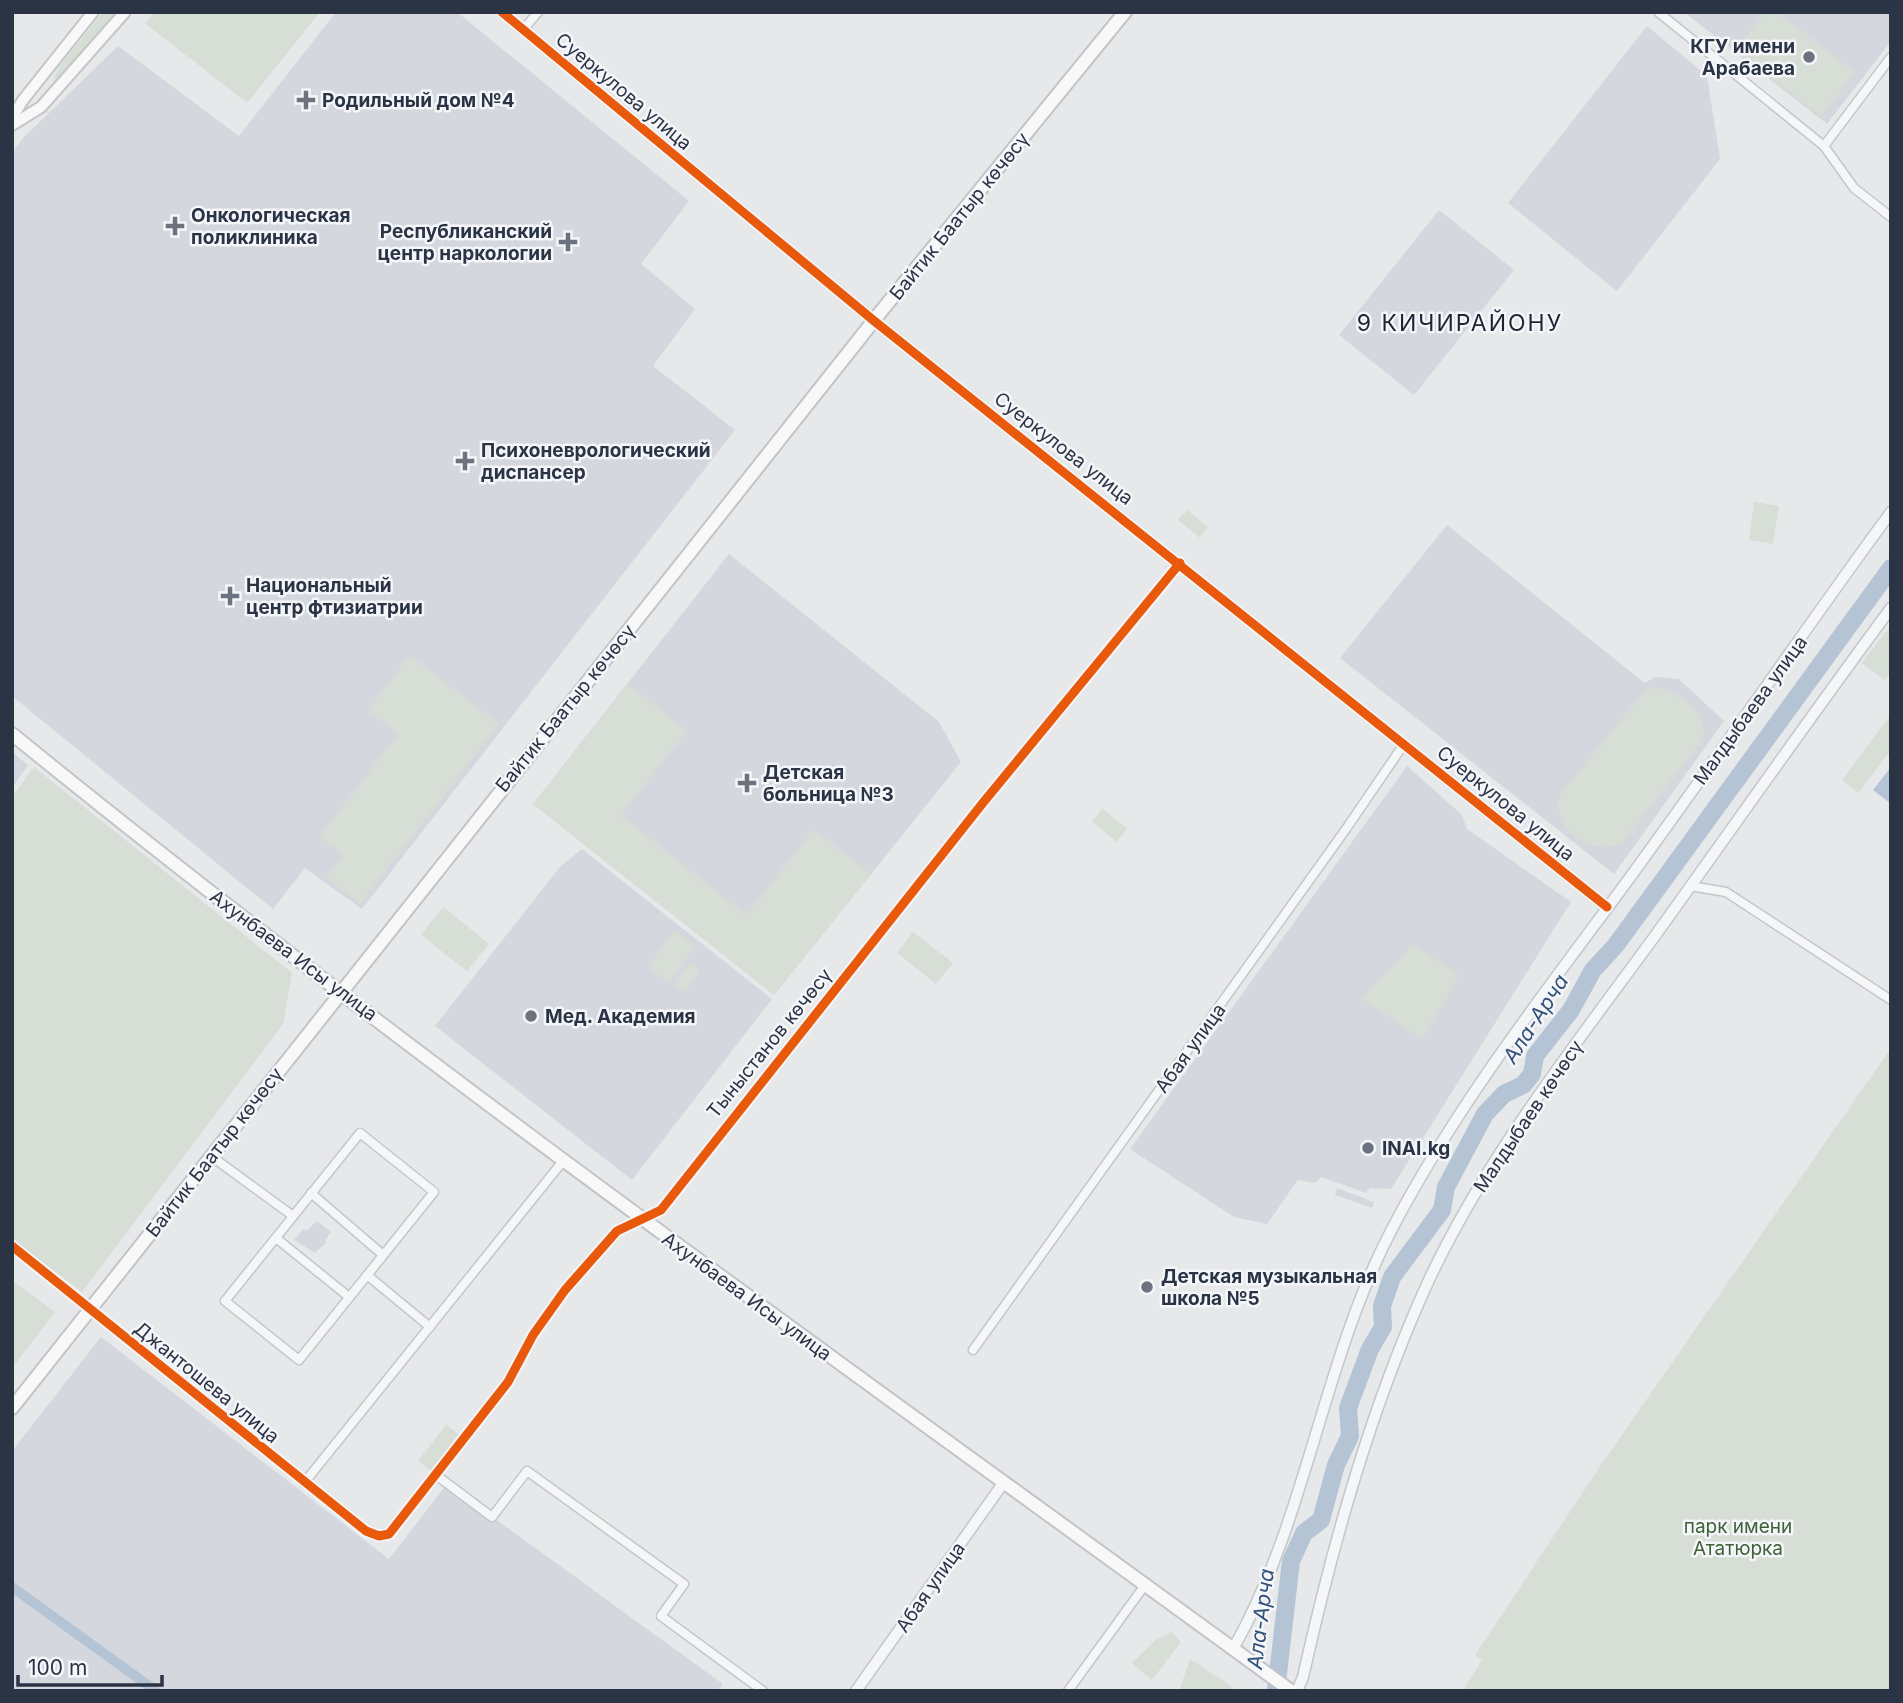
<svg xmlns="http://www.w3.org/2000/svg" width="1903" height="1703" font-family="Inter,sans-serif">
<rect width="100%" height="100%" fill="#e6e8ea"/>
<!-- built -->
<g fill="#d4d7dd">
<polygon points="336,12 457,12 689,201 641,264 695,309 653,366 735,430 362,909 305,868 273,909 12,696 12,153 24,137 118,46 239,136"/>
<polygon points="1684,12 1891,12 1891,41 1827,124"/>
<polygon points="1647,26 1707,76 1720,159 1617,291 1508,203"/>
<polygon points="1439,210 1514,270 1414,395 1339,335"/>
<polygon points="1447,525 1645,683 1655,677 1679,679 1724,721 1614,874 1340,658"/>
<polygon points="729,554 939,722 961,762 774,995 533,804"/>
<polygon points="12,752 28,765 12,788"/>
<polygon points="1407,766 1462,815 1467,829 1571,902 1391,1189 1370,1188 1366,1193 1321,1177 1315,1183 1298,1180 1267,1224 1234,1217 1130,1149"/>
<polygon points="582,849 772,999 632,1180 435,1026 560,867"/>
<polygon points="1337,1188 1374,1202 1372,1208 1335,1195"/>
<polygon points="317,1221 331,1232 325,1240 327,1242 315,1253 294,1240 303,1229 306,1231"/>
<polygon points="101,1337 389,1559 447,1484 723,1684 718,1691 12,1691 12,1451"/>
</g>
<!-- green -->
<g fill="#d6ded6">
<polygon points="103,12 115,12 75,61 52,82 59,67"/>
<polygon points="154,12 320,12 247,103 145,23"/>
<polygon points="1765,12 1777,12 1855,72 1821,117 1735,51"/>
<polygon points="1754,502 1779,506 1773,544 1749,540"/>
<polygon points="1187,510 1208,527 1200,538 1178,520"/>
<polygon points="1891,625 1891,672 1884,680 1862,663"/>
<polygon points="410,655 499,724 360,904 326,878 343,856 319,837 398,734 368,710"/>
<polygon points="628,684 687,731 621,815 746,915 814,829 871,874 774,995 533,804"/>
<path d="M1656,688C1682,692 1710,714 1702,741L1622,843C1591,858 1547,828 1561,793L1639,698L1646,690Z"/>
<polygon points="1889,717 1891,756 1888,754 1858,793 1842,780"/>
<polygon points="34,767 292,973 283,1024 82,1292 12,1239 12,797"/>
<polygon points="1102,809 1127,828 1117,842 1092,822"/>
<polygon points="443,907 489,944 467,971 421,935"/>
<polygon points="674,930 696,946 669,983 648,967"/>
<polygon points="913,932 953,963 936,984 897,953"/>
<polygon points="1413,944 1460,975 1422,1039 1361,999"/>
<polygon points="690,963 700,971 685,992 674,984"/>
<polygon points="1891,1048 1891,1691 1463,1691 1482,1660 1475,1655 1601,1465"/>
<polygon points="12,1280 55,1312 12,1368"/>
<polygon points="446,1425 460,1435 433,1472 418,1461"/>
<polygon points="1171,1632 1181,1642 1152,1680 1132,1663 1156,1640"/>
<polygon points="1190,1659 1234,1688 1234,1691 1179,1691"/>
</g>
<!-- water -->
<polygon fill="#b4c4d5" points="1891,767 1891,802 1890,803 1873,790"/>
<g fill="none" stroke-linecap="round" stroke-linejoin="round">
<!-- canal -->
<polyline stroke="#b4c4d5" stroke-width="10" points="12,1587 156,1691"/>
<!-- river -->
<polyline stroke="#b4c4d5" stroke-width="18" points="1276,1691 1291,1561 1304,1533 1321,1520 1336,1465 1350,1436 1348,1408 1370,1349 1383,1327 1382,1306 1392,1277 1442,1210 1446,1187 1485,1114 1504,1094 1523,1085 1532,1074 1535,1056 1571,1010 1593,970 1616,945 1891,568"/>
<!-- minor casing -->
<g stroke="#c4c6c8" stroke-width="11">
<g id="minor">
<polyline points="1658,12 1824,146 1854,188 1891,217"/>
<polyline points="523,30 538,12"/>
<polyline points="1824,146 1891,57"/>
<polyline points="1690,886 1726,892 1891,1000"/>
<polygon points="360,1133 434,1192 299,1360 225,1301"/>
<polyline points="211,1156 293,1216"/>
<polyline points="311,1193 383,1255"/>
<polyline points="276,1238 349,1297"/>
<polyline points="12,1246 366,1531 379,1536 389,1534 508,1382 533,1335 565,1290 617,1231 661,1210 982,804 1180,563"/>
<polyline points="367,1275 430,1327"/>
<polyline points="973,1350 1346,829 1404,744"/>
<polyline points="436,1475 492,1517 527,1471 684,1584 661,1616 763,1691"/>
<polyline points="304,1483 563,1161"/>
<polyline points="1068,1691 1145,1585"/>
</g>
</g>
<!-- tertiary casing -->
<g stroke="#c4c6c8" stroke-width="13">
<g id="tertiary">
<polyline points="502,12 873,320 1607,907"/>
<path d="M1233,1649C1308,1517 1322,1361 1393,1227C1456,1107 1539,1000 1620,891C1712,766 1799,637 1891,512"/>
<polyline points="856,1691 1004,1482"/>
<path d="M1297,1691L1303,1677C1333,1543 1371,1407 1428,1282C1486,1158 1572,1049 1652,940C1732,829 1810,717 1891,608"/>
</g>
</g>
<!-- secondary casing -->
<g stroke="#c4c6c8" stroke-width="14">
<g id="secondary">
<polyline points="12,118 23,100 93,12"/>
<polyline points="12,125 41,107 125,12"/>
</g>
</g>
<!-- primary casing -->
<g stroke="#c2c5c8" stroke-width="16">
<g id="primary">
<path d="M12,734C425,1070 861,1377 1291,1691"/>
<polyline points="12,1408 883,309 1125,12"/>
</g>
</g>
<!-- minor -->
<use href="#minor" stroke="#f5f6f7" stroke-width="8"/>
<!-- tertiary -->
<use href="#tertiary" stroke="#f5f6f7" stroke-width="10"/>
<!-- secondary -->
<use href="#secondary" stroke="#f8f8f8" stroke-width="10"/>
<!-- primary -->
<use href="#primary" stroke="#f8f8f8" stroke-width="12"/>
<!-- cycleway casing -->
<g stroke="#f4f6f9" stroke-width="13">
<g id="cycleway">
<polyline points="502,12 873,320 1607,907"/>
<polyline points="12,1246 366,1531 379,1536 389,1534 508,1382 533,1335 565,1290 617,1231 661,1210 982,804 1180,563"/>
</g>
</g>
<!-- cycleway -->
<use href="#cycleway" stroke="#e8590c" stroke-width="9"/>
</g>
<!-- markers -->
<g fill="#6c737f" stroke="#f4f6f9" stroke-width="2.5">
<circle cx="1809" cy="57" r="7"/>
<path d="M302.5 89.5h7v7h7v7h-7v7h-7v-7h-7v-7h7z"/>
<path d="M171.5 215.5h7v7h7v7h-7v7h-7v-7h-7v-7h7z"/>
<path d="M564.5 231.5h7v7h7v7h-7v7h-7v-7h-7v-7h7z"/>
<path d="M461.5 450.5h7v7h7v7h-7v7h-7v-7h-7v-7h7z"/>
<path d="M226.5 585.5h7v7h7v7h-7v7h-7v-7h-7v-7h7z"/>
<path d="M743.5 772.5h7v7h7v7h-7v7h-7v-7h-7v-7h7z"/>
<circle cx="531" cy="1016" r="7"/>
<circle cx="1368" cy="1148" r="7"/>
<circle cx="1147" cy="1287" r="7"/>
</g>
<g text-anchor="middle" stroke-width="5" stroke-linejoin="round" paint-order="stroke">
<!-- poi labels -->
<g font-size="19" font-weight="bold" fill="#2b3445" stroke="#f4f6f9" text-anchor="start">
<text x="1795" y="53" text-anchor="end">КГУ имени<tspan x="1795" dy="22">Арабаева</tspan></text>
<text x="322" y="107">Родильный дом №4</text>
<text x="191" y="222">Онкологическая<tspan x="191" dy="22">поликлиника</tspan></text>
<text x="552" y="238" text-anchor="end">Республиканский<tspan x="552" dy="22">центр наркологии</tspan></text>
<text x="481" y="457">Психоневрологический<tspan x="481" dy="22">диспансер</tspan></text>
<text x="246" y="592">Национальный<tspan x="246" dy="22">центр фтизиатрии</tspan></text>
<text x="763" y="779">Детская<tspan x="763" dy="22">больница №3</tspan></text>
<text x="545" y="1023">Мед. Академия</text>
<text x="1382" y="1155">INAI.kg</text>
<text x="1161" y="1283">Детская музыкальная<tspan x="1161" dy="22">школа №5</tspan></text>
</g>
<!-- street labels -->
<g font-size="19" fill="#2b3445" stroke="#f4f6f9">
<text transform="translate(624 91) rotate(40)" y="7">Суеркулова улица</text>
<text transform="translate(959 216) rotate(-51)" y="7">Байтик Баатыр көчөсү</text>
<text transform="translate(1064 448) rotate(38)" y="7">Суеркулова улица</text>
<text transform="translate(565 708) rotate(-51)" y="7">Байтик Баатыр көчөсү</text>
<text transform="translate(1750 710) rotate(-54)" y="7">Малдыбаева улица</text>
<text transform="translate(1506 803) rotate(39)" y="7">Суеркулова улица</text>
<text transform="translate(294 955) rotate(37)" y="7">Ахунбаева Исы улица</text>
<text transform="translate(769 1043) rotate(-51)" y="7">Тыныстанов көчөсү</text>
<text transform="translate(1190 1048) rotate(-54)" y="7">Абая улица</text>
<text transform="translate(1528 1116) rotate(-56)" y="7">Малдыбаев көчөсү</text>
<text transform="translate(214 1152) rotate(-52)" y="7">Байтик Баатыр көчөсү</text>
<text transform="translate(747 1296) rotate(36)" y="7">Ахунбаева Исы улица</text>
<text transform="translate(207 1382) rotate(39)" y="7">Джантошева улица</text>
<text transform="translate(930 1587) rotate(-55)" y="7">Абая улица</text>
</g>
<!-- park labels -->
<g font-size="19" fill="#3f6138" stroke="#f4f6f9">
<text x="1738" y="1533">парк имени<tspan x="1738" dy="22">Ататюрка</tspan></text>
</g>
<!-- water labels -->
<g font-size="21" font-style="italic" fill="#34527a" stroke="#f4f6f9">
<text transform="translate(1536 1019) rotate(-57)" y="7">Ала-Арча</text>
<text transform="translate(1261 1619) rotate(-83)" y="7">Ала-Арча</text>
</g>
<!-- quarter labels -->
<g font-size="23" letter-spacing="2" fill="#1d2536" stroke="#f4f6f9">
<text x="1460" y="331">9 КИЧИРАЙОНУ</text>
</g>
</g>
<!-- border -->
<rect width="1903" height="1703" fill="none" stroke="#2b3445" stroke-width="28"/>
<!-- scale -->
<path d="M18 1675v10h144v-10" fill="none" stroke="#2b3445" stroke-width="3.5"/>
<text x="28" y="1675" font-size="21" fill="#2b3445" stroke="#f4f6f9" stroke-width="5" paint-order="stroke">100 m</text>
</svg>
